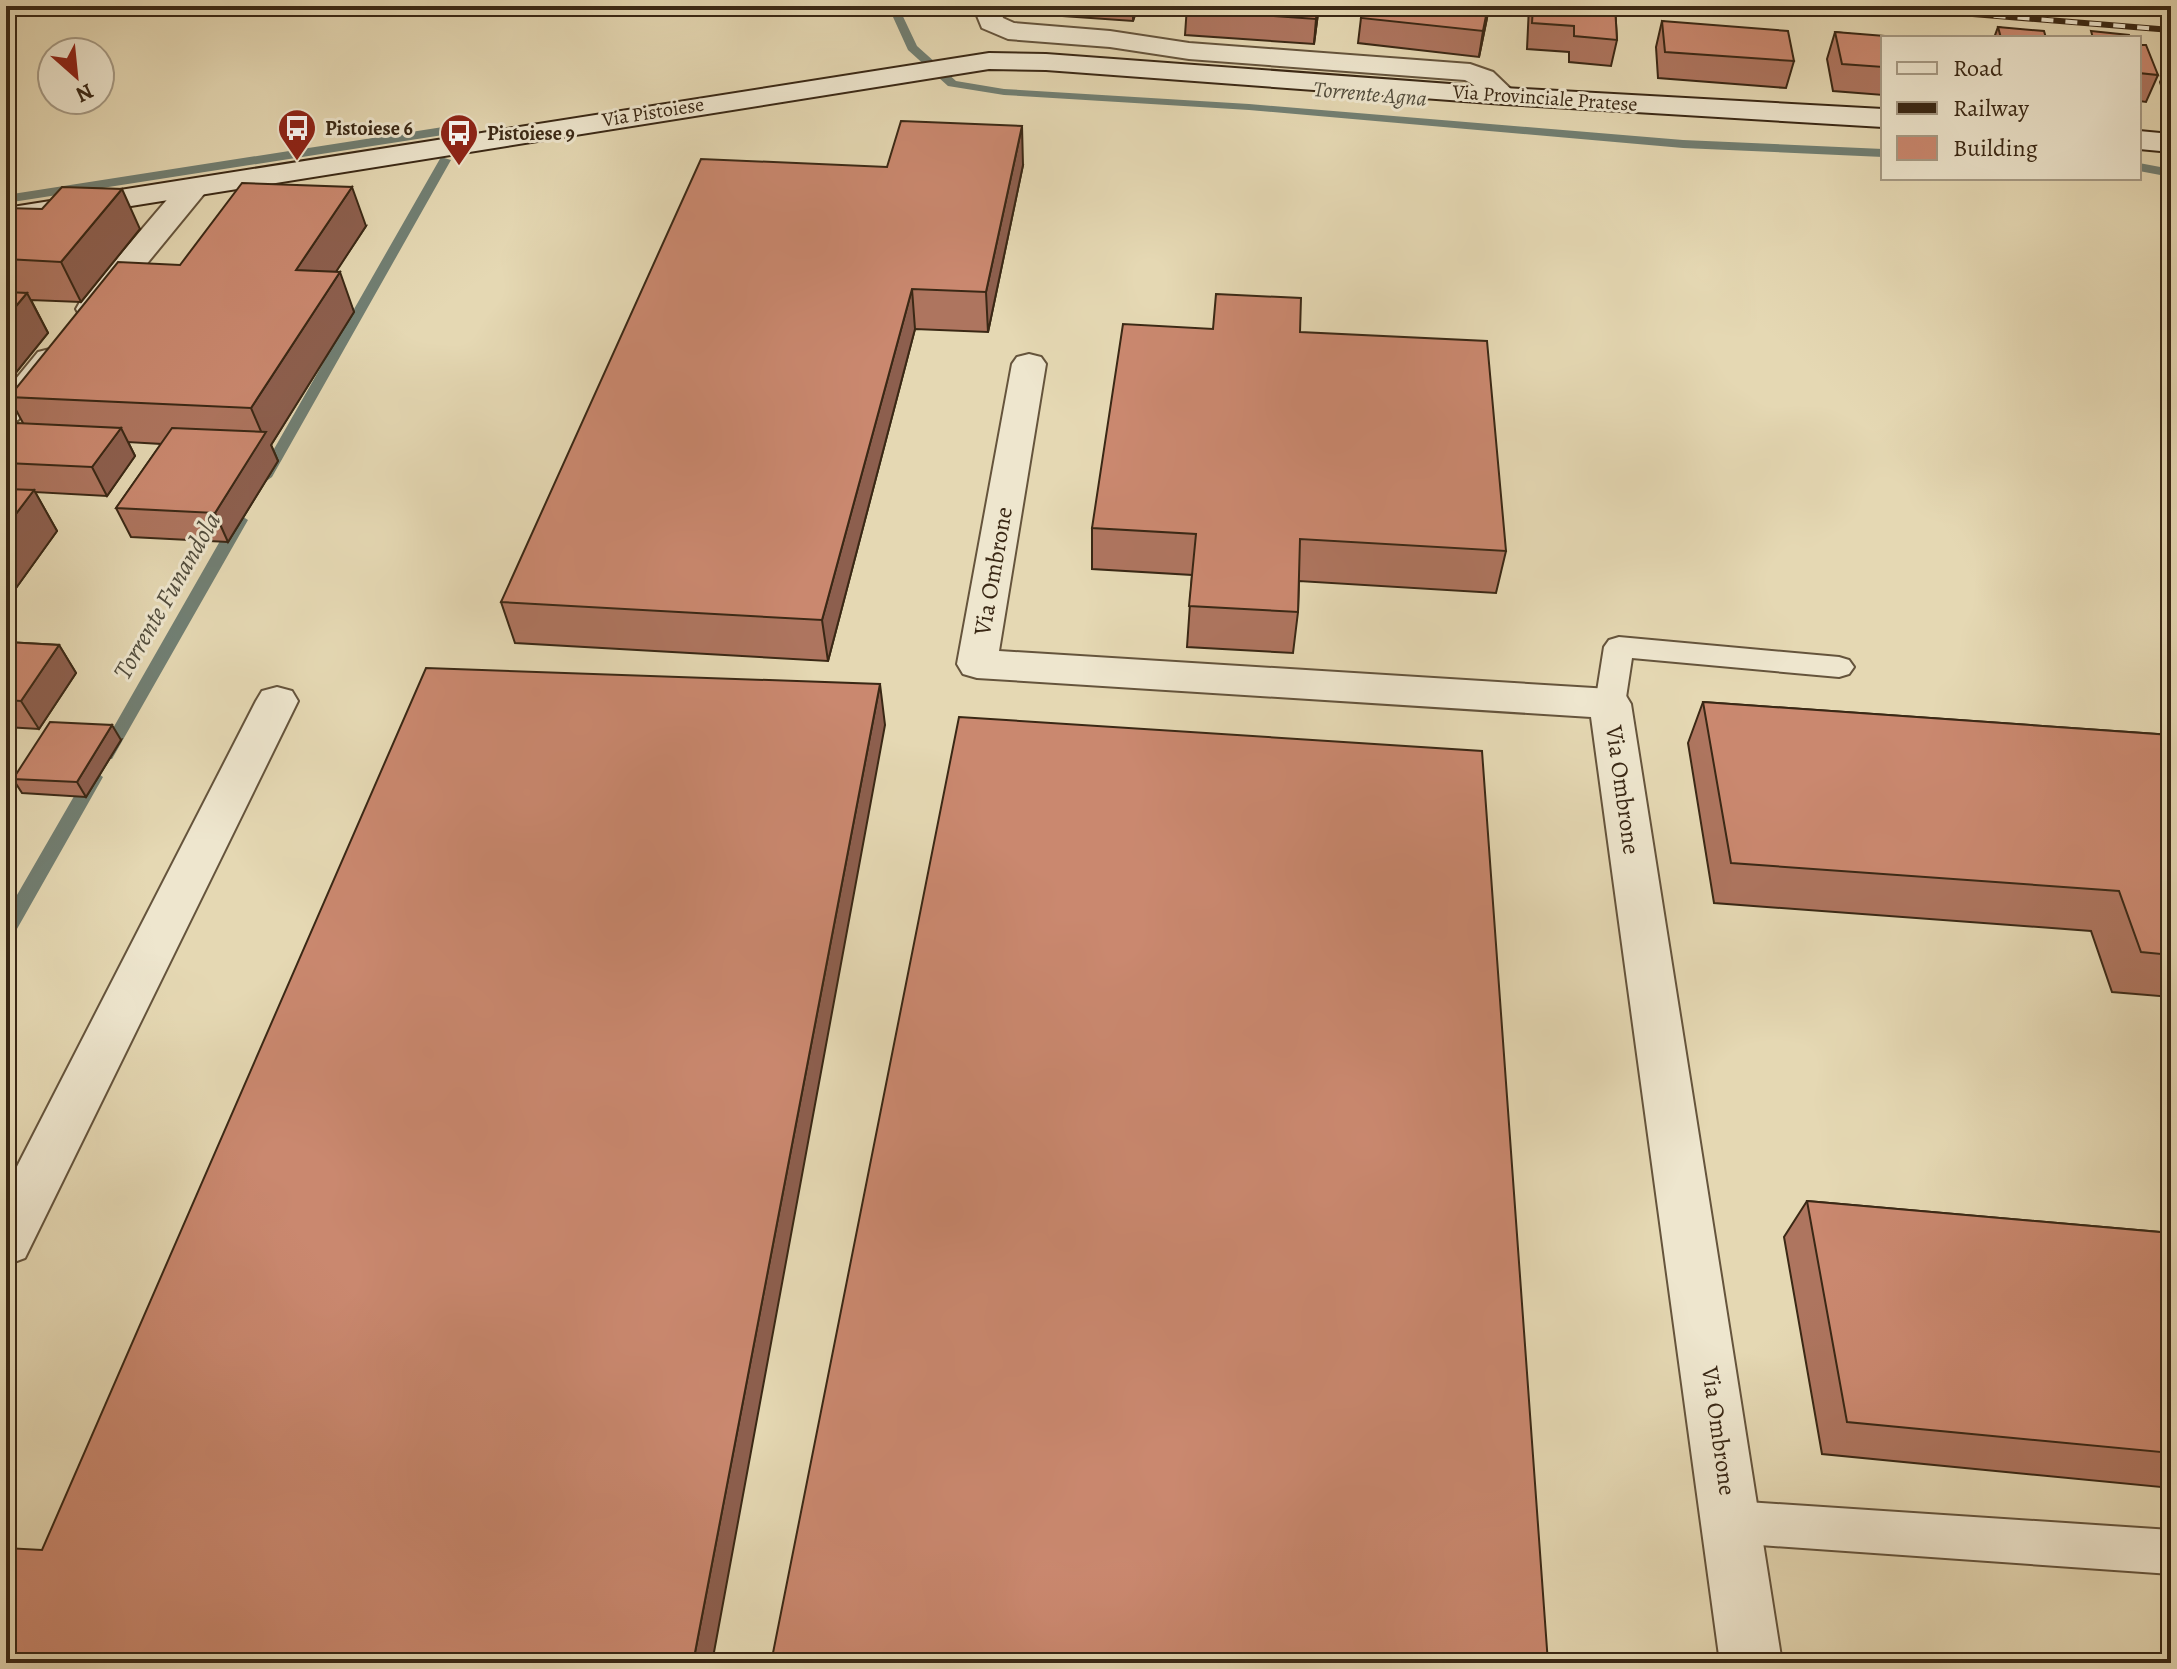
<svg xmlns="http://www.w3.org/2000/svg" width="2177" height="1669" font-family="Alegreya,serif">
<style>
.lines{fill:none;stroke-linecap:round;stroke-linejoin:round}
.stream{fill:#717f73;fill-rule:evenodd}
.lane-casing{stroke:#65543c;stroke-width:4}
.street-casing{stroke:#65543c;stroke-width:4}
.secondary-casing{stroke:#3a2815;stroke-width:4}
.lane{fill:#eee6ce;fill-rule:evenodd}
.street{fill:#eee6ce;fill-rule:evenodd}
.secondary{fill:#eee6ce;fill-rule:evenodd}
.rail-casing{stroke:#3a2815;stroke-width:6}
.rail{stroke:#eee6ce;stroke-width:4;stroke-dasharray:12;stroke-linecap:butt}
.wall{fill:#ae755f;stroke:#3a2815;stroke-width:2}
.shaded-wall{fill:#8d5f4e;stroke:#3a2815;stroke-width:2}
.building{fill:#ca886f;stroke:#3a2815;stroke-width:2}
.labels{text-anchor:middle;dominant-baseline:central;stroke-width:6;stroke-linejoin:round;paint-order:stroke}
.far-street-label{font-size:20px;fill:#3a2815;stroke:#eee6ce}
.far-poi-label{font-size:20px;font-weight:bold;fill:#3a2815;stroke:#eee6ce;text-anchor:start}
.far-water-label{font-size:22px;font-style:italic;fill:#514c3c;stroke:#eee6ce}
.street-label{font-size:24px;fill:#3a2815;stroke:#eee6ce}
.water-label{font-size:26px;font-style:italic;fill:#514c3c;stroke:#eee6ce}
</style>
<rect width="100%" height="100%" fill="#e5d8b3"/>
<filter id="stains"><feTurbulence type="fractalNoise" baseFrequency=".0025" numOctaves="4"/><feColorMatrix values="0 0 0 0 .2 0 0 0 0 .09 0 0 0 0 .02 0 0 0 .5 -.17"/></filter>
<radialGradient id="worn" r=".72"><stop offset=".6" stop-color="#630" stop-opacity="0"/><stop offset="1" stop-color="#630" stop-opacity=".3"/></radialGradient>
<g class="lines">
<path class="stream" d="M888,6H898L917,46L956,81L1004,89L1249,104L1683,140L1883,149V157L1683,148L1249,110L1004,95L948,86L908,50Z
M443,127L464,134L458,138L443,135L6,203V195Z
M441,157L451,160L272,477L265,482L260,480L258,477Z
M2139,163L2171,169V177L2139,171Z
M240,515L248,520L112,759H100L97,755L100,751L232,520Z
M94,771L103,777L13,936L6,938V914L88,772Z"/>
<defs>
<path id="lane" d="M1619,637L1839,657L1849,660L1854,667L1849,674L1839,677L1632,658L1625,704L1621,711L1610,715L1599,711L1595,704L1604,647L1609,640Z
M1732,1501L2171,1530V1574L1732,1543L1717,1537L1711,1522L1717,1507Z"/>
<path id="street" d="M973,6H999L1003,18L1014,23L1110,31L1189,43L1470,64L1493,72L1518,96L1514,102C1492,108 1483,89 1465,80L1189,59L1110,47L1008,39L982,28Z
M193,179L204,182L208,188L204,194L104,316L92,319L80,316L76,309L80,302L182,182Z
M50,349L62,352L67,359L18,420L6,423V391L38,352Z
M1029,354L1041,357L1046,364L999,651L1610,689L1625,694L1631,704L1782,1663H1720L1591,717L977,678L963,674L957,664L1012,364L1017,357Z
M277,687L292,691L298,701L25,1258L6,1265V1188L256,701L262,691Z"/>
<path id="secondary" d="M989,53L1046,54L1504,88L1883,109V127L1504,104L1046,70L989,69L6,226V208Z
M2139,131L2171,134V152L2139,149Z"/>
</defs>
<use href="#lane" class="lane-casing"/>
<use href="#street" class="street-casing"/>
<use href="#secondary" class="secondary-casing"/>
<use href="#lane" class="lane"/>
<use href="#street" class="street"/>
<use href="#secondary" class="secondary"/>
<defs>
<path id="rail" d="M1874,6L2171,30"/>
</defs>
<use href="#rail" class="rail-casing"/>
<use href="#rail" class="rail"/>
</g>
<path class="wall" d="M1020,6H1138L1133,21L1020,13Z
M1187,6H1319L1314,44L1185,35Z
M1529,6H1615L1617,40L1611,66L1569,62V52L1527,49Z
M1361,18H1487L1479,57L1358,43Z
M1662,21L1794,61L1786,88L1658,78L1656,47Z
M1998,27L2046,38H2047H1994Z
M1835,32L1883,38V95L1833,91L1827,59Z
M2139,45L2158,75L2146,102L2139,101Z
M2171,59V117L2160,82Z
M1023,165L988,332L915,329L828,661L515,643L501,602L887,167Z
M6,208L140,229L81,302L31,300L48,333L6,385Z
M366,226L336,271L354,312L271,445L278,461L228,542L131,537L116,508L161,444L128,442L135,456L107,496L35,492L57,531L6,602V435L23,423L9,397L180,265Z
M1213,329L1300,332L1506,551L1496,593L1299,581L1298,612L1293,653L1187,647L1192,575L1092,569V528Z
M6,642L59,645L76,673L39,729L6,727Z
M1703,702L2171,735V997L2112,992L2091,931L1714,903L1688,743Z
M121,740L86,797L22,793L13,779Z
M1807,1201L2171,1233V1488L1822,1454L1784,1237Z"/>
<path class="shaded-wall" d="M1133,6H1138L1133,21Z
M1318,6H1319L1314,44L1316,19Z
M1488,6L1487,18L1479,57L1483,31Z
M1022,126L1023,165L988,332L986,292Z
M352,187L366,226L311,310L296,270Z
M122,189L140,229L81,302L61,262Z
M340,272L354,312L271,445L278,461L228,542L215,513L263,436L251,408Z
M912,289L915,329L828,661L822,620Z
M27,293L48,333L6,385V318Z
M121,428L135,456L107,496L92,467Z
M34,490L57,531L6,602V527Z
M59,645L76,673L39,729L21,701Z
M880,684L885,725L712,1663H693Z
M112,725L121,740L86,797L77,782Z"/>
<path class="building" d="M1187,6H1318L1316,19L1186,10Z
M1364,6H1488L1483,31L1361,18Z
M1533,6H1615L1617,40L1574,36V26L1532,23Z
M1662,21L1788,31L1794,61L1665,52Z
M1998,27L2044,31L2046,38H2047H2001Z
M2091,31L2129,35L2130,38H2093Z
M1835,32L1910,38H1883V67L1842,64Z
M2139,45H2146L2158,75L2139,73Z
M901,121L1022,126L986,292L912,289L822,620L501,602L701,159L887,167Z
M242,183L352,187L296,270L340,272L251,408L9,397L118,262L180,265Z
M62,187L122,189L61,262L6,259V208L42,209Z
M6,292L27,293L6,318Z
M1216,294L1301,298L1300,332L1487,341L1506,551L1300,539L1298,612L1189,606L1196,534L1092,528L1123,324L1213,329Z
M16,423L121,428L92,467L6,463V435Z
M172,428L266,432L215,513L116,508Z
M6,489L34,490L6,527Z
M6,642L59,645L21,701L6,700Z
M426,668L880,684L693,1663H6V1548L42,1550Z
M1703,702L2171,735V955L2141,952L2119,891L1731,863Z
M959,717L1482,751L1548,1663H771Z
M50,722L112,725L77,782L13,779Z
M1807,1201L2171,1233V1453L1847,1422Z"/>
<defs>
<symbol id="bus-pin" viewBox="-11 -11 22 30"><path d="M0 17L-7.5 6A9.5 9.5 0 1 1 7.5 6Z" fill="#8f2418" stroke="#eee6ce"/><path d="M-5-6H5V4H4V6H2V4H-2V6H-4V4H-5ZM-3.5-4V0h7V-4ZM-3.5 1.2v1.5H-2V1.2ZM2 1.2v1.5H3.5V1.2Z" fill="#fff"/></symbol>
</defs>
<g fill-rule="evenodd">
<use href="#bus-pin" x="275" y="106" width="44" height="60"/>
<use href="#bus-pin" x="437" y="111" width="44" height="60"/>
</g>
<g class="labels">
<g class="far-street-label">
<text transform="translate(1545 98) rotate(4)">Via Provinciale Pratese</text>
<text transform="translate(653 112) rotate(-9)">Via Pistoiese</text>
</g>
<g class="far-poi-label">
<text x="325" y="128">Pistoiese 6</text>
<text x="487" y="133">Pistoiese 9</text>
</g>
<g class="far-water-label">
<text transform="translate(1370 94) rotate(5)">Torrente Agna</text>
</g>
<g class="street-label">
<text transform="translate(993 571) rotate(-80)">Via Ombrone</text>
<text transform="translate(1623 790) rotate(82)">Via Ombrone</text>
<text transform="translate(1719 1431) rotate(82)">Via Ombrone</text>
</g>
<g class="water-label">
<text transform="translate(167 596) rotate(-60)">Torrente Funandola</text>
</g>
</g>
<rect width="2177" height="1669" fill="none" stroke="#e5d8b3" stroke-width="32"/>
<rect x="8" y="8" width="2161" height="1653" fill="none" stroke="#3a2815" stroke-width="4"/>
<rect x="16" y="16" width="2145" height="1637" fill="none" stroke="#3a2815" stroke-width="2"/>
<rect x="1881" y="36" width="260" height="144" fill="#eee6ce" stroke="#a69a84" stroke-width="2"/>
<rect x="1897" y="62" width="40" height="12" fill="#eee6ce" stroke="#a69a84" stroke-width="2"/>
<text x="1953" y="76" font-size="24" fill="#3a2815">Road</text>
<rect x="1897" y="102" width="40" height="12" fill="#3a2815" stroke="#a69a84" stroke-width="2"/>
<text x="1953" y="116" font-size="24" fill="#3a2815">Railway</text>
<rect x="1897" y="136" width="40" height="24" fill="#ca886f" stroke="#a69a84" stroke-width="2"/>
<text x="1953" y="156" font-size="24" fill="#3a2815">Building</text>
<g transform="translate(76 76) rotate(153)"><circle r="38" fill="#eee6ce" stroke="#a69a84" stroke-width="2"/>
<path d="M0-6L14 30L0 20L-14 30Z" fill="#8f2418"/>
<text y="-12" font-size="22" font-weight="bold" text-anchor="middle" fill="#3a2815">N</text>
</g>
<rect width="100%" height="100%" filter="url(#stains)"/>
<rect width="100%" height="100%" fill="url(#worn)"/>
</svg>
